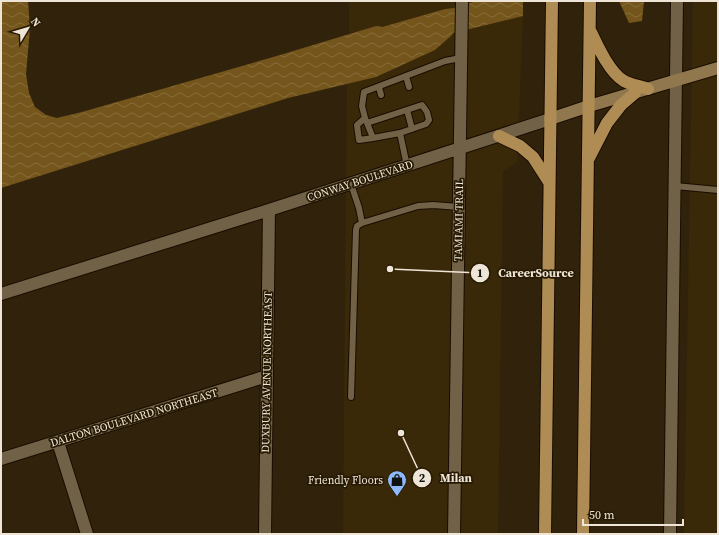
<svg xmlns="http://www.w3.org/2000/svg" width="719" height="535" font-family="'Source Serif 4',serif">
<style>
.built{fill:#3a2908}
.water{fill:url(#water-waves)}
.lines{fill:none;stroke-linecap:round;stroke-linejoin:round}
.lane-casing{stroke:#190c00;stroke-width:8}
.street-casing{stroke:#190c00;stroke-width:14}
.secondary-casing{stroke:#190c00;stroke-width:14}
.primary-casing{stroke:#190c00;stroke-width:14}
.lane{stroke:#716147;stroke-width:6}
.street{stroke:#716147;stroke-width:12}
.secondary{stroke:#90774d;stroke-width:12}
.primary{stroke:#ae8c53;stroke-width:12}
.labels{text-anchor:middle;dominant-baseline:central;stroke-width:3.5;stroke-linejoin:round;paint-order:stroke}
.street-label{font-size:11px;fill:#efe5d7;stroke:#271a03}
.poi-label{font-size:11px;fill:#efe5d7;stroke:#271a03;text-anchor:end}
.leader{fill:none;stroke:#efe5d7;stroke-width:1.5}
.callout-dot{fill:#efe5d7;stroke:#271a03;stroke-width:1.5}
.mark-label{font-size:12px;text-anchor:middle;font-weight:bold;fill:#111}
.callout-label{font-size:12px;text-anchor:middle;font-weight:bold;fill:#efe5d7;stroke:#271a03;stroke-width:3.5;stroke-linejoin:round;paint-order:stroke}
</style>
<defs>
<pattern id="water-waves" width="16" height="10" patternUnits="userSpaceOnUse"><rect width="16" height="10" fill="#74551b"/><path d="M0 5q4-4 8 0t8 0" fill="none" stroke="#886d3b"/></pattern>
</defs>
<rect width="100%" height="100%" fill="#31230b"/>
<path class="built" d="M349,1H476L454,8L444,9L382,27L376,26L349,34Z
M693,1H718V534H684Z
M523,16L517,162L503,171L498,534H343L347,84L376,77L435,50L451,36L453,33Z"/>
<path class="water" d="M1,1H28L30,28L26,74L29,93L35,107L46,115L57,118L82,112L280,55L376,26L382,27L445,9L454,8L476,1H523V16L453,33L451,36L435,50L376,77L288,98L1,188Z
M619,1H644L642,21L629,23Z"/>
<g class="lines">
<defs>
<path id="lane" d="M406,76L409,87
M379,87L381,95
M407,110L412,129
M365,118L357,125L359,140L373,138
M367,123L422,105L427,112L429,120L426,124L400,133
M407,166L400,133L373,138L365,118L362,106L364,92L445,61L461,58
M351,184L359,208L362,223L418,206L433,205L459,207
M675,186L718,190
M351,397L356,230L357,226L362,223"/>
<path id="street" d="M1,294L269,210L550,119
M58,442L87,534
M1,459L267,376
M265,534L269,210
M454,534L462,1
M670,534L677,1"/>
<path id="secondary" d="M550,119L589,106L718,68"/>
<path id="primary" d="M591,32C598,47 610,73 624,81C631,85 641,86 648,89
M499,136L520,146L533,157L549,182
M589,158L607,123L621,105L635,93
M545,534L552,1
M583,534L590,1"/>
</defs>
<use href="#lane" class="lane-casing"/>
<use href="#street" class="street-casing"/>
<use href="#secondary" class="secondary-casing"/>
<use href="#primary" class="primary-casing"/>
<use href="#lane" class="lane"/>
<use href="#street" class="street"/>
<use href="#secondary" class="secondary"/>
<use href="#primary" class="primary"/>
</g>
<defs>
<symbol id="shop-pin" viewBox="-11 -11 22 30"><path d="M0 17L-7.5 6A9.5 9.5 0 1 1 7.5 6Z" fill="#8db9fc" stroke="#271a03"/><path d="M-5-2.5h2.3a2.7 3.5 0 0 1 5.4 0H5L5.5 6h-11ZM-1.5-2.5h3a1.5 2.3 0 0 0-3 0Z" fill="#111"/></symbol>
</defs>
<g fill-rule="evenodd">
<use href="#shop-pin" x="386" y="469" width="22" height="30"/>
</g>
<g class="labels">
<g class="street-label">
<text transform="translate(360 181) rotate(-18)">CONWAY BOULEVARD</text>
<text transform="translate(459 220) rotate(-89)">TAMIAMI TRAIL</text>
<text transform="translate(267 372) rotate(-89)">DUXBURY AVENUE NORTHEAST</text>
<text transform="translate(134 418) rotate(-17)">DALTON BOULEVARD NORTHEAST</text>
</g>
<g class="poi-label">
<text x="383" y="480">Friendly Floors</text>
</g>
</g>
<path class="leader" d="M390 269L480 273M401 433L422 478"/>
<g class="callout-dot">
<circle cx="390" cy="269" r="4"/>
<circle cx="401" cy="433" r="4"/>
<circle cx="480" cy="273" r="10"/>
<circle cx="422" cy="478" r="10"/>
</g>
<g class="mark-label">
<text x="480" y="277">1</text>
<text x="422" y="482">2</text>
</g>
<g class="callout-label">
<text x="536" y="277">CareerSource</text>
<text x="456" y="482">Milan</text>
</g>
<rect width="719" height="535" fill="none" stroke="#efe5d7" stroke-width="4"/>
<g transform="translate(28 28) rotate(52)" stroke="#271a03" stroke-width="3" paint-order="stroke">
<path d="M0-3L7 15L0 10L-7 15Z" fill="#efe5d7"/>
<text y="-6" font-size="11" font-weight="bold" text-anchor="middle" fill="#efe5d7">N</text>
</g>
<path d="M583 519v6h100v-6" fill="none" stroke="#efe5d7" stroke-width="2"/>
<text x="589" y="519" font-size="12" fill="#efe5d7" stroke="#271a03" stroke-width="3" paint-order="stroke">50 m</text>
</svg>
